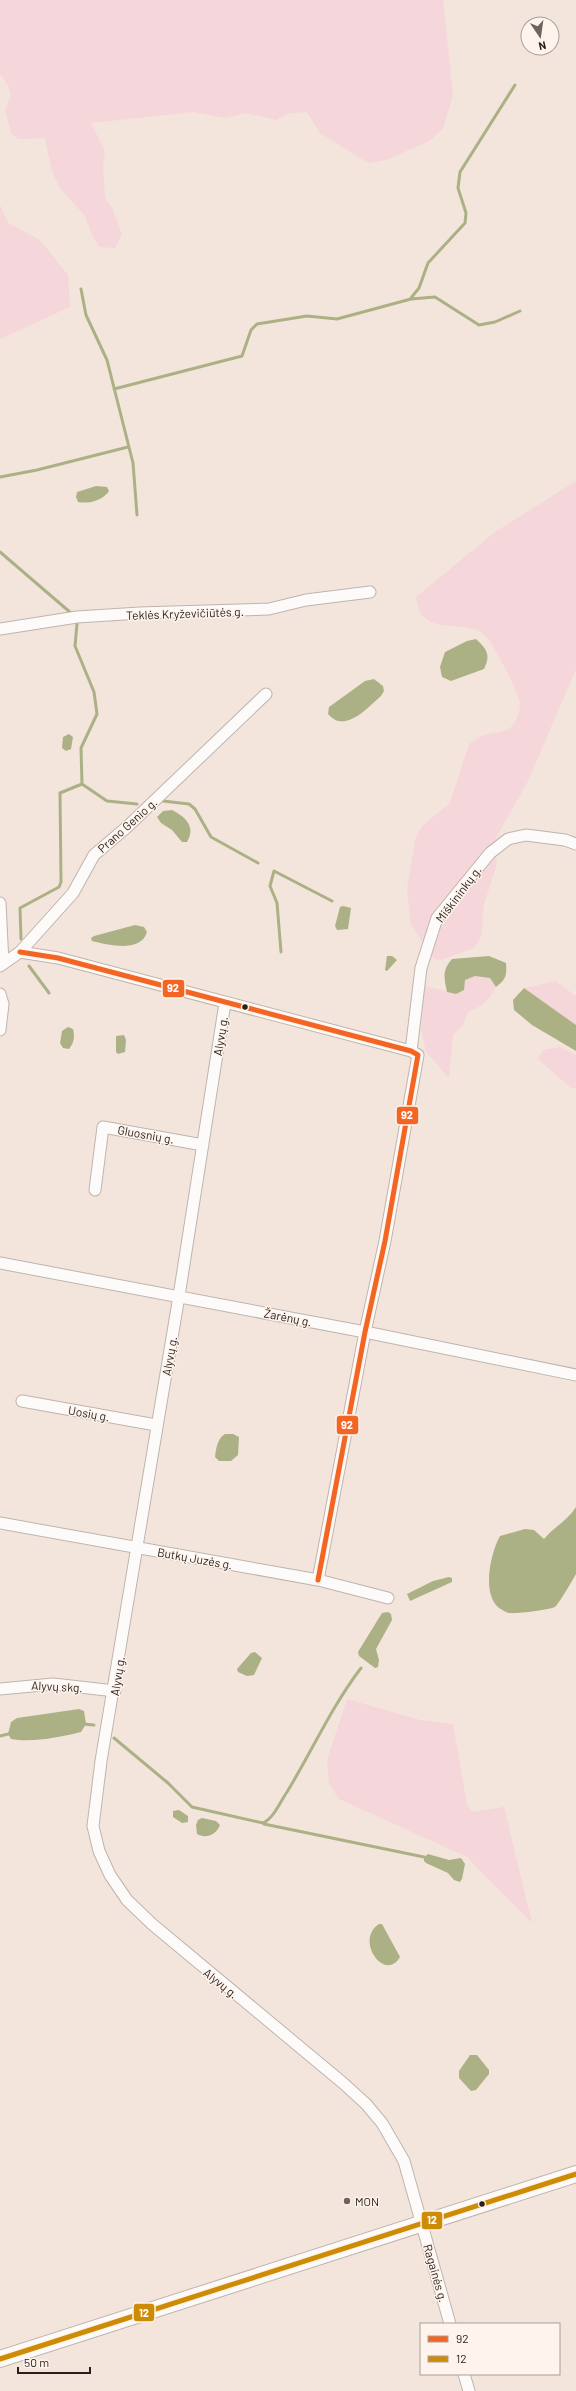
<svg xmlns="http://www.w3.org/2000/svg" width="576" height="2391" font-family="Barlow,sans-serif">
<style>
.green{fill:#f5d6da}
.water{fill:#acb185}
.lines{fill:none;stroke-linecap:round;stroke-linejoin:round}
.stream{stroke:#acb185;stroke-width:3}
.street-casing{stroke:#bfb4ad;stroke-width:13}
.secondary-casing{stroke:#bfb4ad;stroke-width:18}
.street{stroke:#fdfbfa;stroke-width:11}
.secondary{stroke:#fdfbfa;stroke-width:16}
.bus-1-casing{stroke:#fef4ed;stroke-width:8}
.bus-2-casing{stroke:#fef4ed;stroke-width:8}
.bus-1{stroke:#f26522;stroke-width:5}
.bus-2{stroke:#ce8b05;stroke-width:5}
.bus-dot{fill:#281f19;stroke:#fef4ed;stroke-width:1.5}
.poi-dot{fill:#6f645d;stroke:#fef4ed;stroke-width:1.5}
.labels{text-anchor:middle;dominant-baseline:central;stroke-width:3;stroke-linejoin:round;paint-order:stroke}
.street-label{font-size:12px;fill:#281f19;stroke:#fef4ed}
.poi-label{font-size:12px;fill:#281f19;stroke:#fef4ed;text-anchor:start}
.line-badge{stroke:#fef4ed;stroke-width:1.5}
.badge-label{font-size:11px;text-anchor:middle;font-weight:bold;fill:#fff}
</style>
<rect width="100%" height="100%" fill="#f3e5dc"/>
<path class="green" d="M0,0H443L453,94L443,129L429,141L386,160L368,163L320,133L307,112L290,113L276,120L245,113L226,118L193,112L91,123L105,151L103,167L105,198L112,208L122,234L115,248L99,247L92,235L85,216L59,187L51,168L45,138L19,139L11,134L5,109L11,96L9,87L0,74Z
M0,205L8,223L40,240L68,275L70,307L0,339Z
M576,481V669L527,783L493,843L497,863L483,908L482,935L474,948L441,960L433,958L411,925L407,889L415,840L422,826L450,803L469,744C474,741 479,737 485,735C492,732 505,733 511,727C517,720 522,708 519,699C517,690 492,642 486,636C466,616 421,641 416,597L495,532Z
M475,976L490,978L496,987C489,1000 482,1007 468,1012L463,1025L453,1035L449,1078L426,1052L421,1029L425,986L456,994L464,980Z
M555,981L576,996V1025L524,988Z
M560,1047L576,1055V1088H571L538,1059L543,1050Z
M347,1699L420,1720L453,1724L467,1805L473,1812L504,1807L532,1923L467,1857L339,1799L329,1784L327,1760Z"/>
<path class="water" d="M96,486L107,487L109,491C102,501 89,504 78,502L76,497L77,492Z
M476,639C487,649 491,655 484,669L451,681L442,677L440,667L445,652L467,641Z
M374,679L383,686L384,691L381,696C367,708 345,734 328,714L329,707L365,681Z
M69,734L73,737L71,749L66,751L62,748L63,737Z
M172,810C186,817 196,827 187,842H182L172,830L161,823L157,817L163,811Z
M343,906L351,908L348,929L337,930L335,926L340,907Z
M135,925L144,927L147,932C141,953 108,945 92,941L91,938L94,936Z
M387,956H392L397,960L387,971L385,970Z
M489,956L506,963C507,975 506,980 496,987L490,978L475,976L465,980L464,990L456,994L447,992C444,978 442,970 452,959Z
M524,988L576,1025V1051L532,1025L514,1010L513,1000Z
M68,1027L73,1029C75,1037 74,1043 69,1049L63,1048L60,1043L62,1031Z
M124,1035L126,1040L125,1052L118,1054L116,1052V1036Z
M225,1434H233L239,1437L238,1455L231,1461H219L215,1457C216,1449 217,1439 225,1434Z
M576,1507C576,1520 576,1565 576,1574C574,1578 558,1605 555,1607C549,1610 516,1614 509,1613C507,1613 501,1609 499,1608C481,1593 491,1552 500,1536L525,1529L534,1530L544,1539C554,1527 568,1520 576,1507Z
M449,1577L452,1578V1582L410,1601L407,1594L433,1581Z
M388,1612L391,1614L392,1620L376,1649L379,1660L378,1667L375,1668L359,1656L358,1652L382,1613Z
M255,1652L262,1658L254,1675L247,1676L238,1672L237,1669L251,1653Z
M79,1709L84,1711L86,1724L81,1732C61,1737 32,1743 11,1739L8,1734L11,1722L17,1718Z
M179,1810L188,1816V1822L182,1823L173,1817V1811Z
M202,1818L216,1821L220,1825C216,1835 206,1839 197,1834L196,1825L198,1820Z
M428,1854L449,1860L461,1858L465,1864L462,1879L460,1882L454,1880L448,1873L426,1863L424,1861V1857Z
M379,1924H382L400,1957C385,1983 354,1940 379,1924Z
M470,2055H477L489,2070V2074L476,2090L471,2091L459,2078V2071Z"/>
<g class="lines">
<path class="stream" d="M81,289L86,315L107,360L133,463L137,515
M411,298L419,288L428,263L465,223L466,213L458,188L460,172L515,85
M114,389L242,356L251,330L257,324L307,316L337,319L411,299L435,297L479,325L495,322L520,311
M0,477L37,470L128,447
M0,552L71,613
M77,624L75,646L94,692L97,714L81,748L82,784L107,801L137,804
M163,801L189,804L195,809L211,837L258,863
M21,939L20,908L59,887L61,882L60,793L82,784
M281,952L277,903L270,886L274,871L332,901
M29,966L49,993
M83,1724L94,1725
M0,1736L12,1733
M114,1738L168,1783L192,1807L263,1823C274,1818 280,1802 287,1792C312,1751 332,1706 361,1668
M264,1824L424,1857"/>
<defs>
<path id="street" d="M0,629L77,617L140,613L269,609L306,600L370,592
M0,903L3,963
M20,952L58,958L411,1051L418,1055L385,1241L365,1332L318,1580
M0,966L20,952L73,893L94,855L127,827L266,694
M0,994L3,1004L0,1030
M225,1003L179,1296L101,1761L93,1826L99,1851L110,1875L127,1900L152,1924L343,2083L366,2104L382,2123L404,2161L450,2324
M411,1051L421,968L437,918L490,853L508,839L526,835L565,840L576,844
M95,1190L103,1127L203,1145
M0,1263L365,1332L576,1375
M22,1401L156,1425
M0,1523L318,1580L388,1598
M0,1689L53,1684L115,1691
M464,2374L469,2391"/>
<path id="secondary" d="M0,2359L576,2174"/>
</defs>
<use href="#street" class="street-casing"/>
<use href="#secondary" class="secondary-casing"/>
<use href="#street" class="street"/>
<use href="#secondary" class="secondary"/>
<defs>
<path id="bus-1" d="M20,952L58,958L411,1051L418,1055L385,1241L365,1332L318,1580"/>
<path id="bus-2" d="M0,2359L576,2174"/>
</defs>
<use href="#bus-1" class="bus-1-casing"/>
<use href="#bus-2" class="bus-2-casing"/>
<use href="#bus-1" class="bus-1"/>
<use href="#bus-2" class="bus-2"/>
</g>
<g class="bus-dot">
<circle cx="245" cy="1007" r="3.5"/>
<circle cx="482" cy="2204" r="3.5"/>
</g>
<circle class="poi-dot" cx="347" cy="2201" r="4"/>
<g class="labels">
<g class="street-label">
<text transform="translate(185 613) rotate(-2)">Teklės Kryževičiūtės g.</text>
<text transform="translate(127 825) rotate(-42)">Prano Genio g.</text>
<text transform="translate(458 894) rotate(-53)">Miškininkų g.</text>
<text transform="translate(220 1036) rotate(-81)">Alyvų g.</text>
<text transform="translate(146 1134) rotate(10)">Gluosnių g.</text>
<text transform="translate(288 1317) rotate(11)">Žarėnų g.</text>
<text transform="translate(169 1356) rotate(-80)">Alyvų g.</text>
<text transform="translate(89 1413) rotate(10)">Uosių g.</text>
<text transform="translate(195 1558) rotate(10)">Butkų Juzės g.</text>
<text transform="translate(117 1676) rotate(-81)">Alyvų g.</text>
<text transform="translate(57 1686) rotate(3)">Alyvų skg.</text>
<text transform="translate(221 1983) rotate(39)">Alyvų g.</text>
<text transform="translate(436 2273) rotate(74)">Ragainės g.</text>
</g>
<g class="poi-label">
<text x="355" y="2201">MON</text>
</g>
</g>
<g class="line-badge">
<rect x="162" y="979" width="23" height="19" rx="4" fill="#f26522"/>
<rect x="396" y="1106" width="23" height="19" rx="4" fill="#f26522"/>
<rect x="336" y="1415" width="23" height="20" rx="4" fill="#f26522"/>
<rect x="421" y="2211" width="22" height="19" rx="4" fill="#ce8b05"/>
<rect x="133" y="2303" width="22" height="19" rx="4" fill="#ce8b05"/>
</g>
<g class="badge-label">
<text x="173" y="992">92</text>
<text x="407" y="1119">92</text>
<text x="347" y="1429">92</text>
<text x="432" y="2224">12</text>
<text x="144" y="2317">12</text>
</g>
<rect x="420" y="2323" width="140" height="52" fill="#fef4ed" stroke="#a89f98"/>
<rect x="428" y="2336" width="20" height="6" fill="#f26522" stroke="#a89f98"/>
<text x="456" y="2343" font-size="12" fill="#281f19">92</text>
<rect x="428" y="2356" width="20" height="6" fill="#ce8b05" stroke="#a89f98"/>
<text x="456" y="2363" font-size="12" fill="#281f19">12</text>
<g transform="translate(540 36) rotate(167)"><circle r="19" fill="#fef4ed" stroke="#a89f98"/>
<path d="M0-3L7 15L0 10L-7 15Z" fill="#6f645d"/>
<text y="-6" font-size="11" font-weight="bold" text-anchor="middle" fill="#281f19">N</text>
</g>
<path d="M18 2367v6h72v-6" fill="none" stroke="#281f19" stroke-width="2"/>
<text x="24" y="2367" font-size="12" fill="#281f19" stroke="#fef4ed" stroke-width="3" paint-order="stroke">50 m</text>
</svg>
